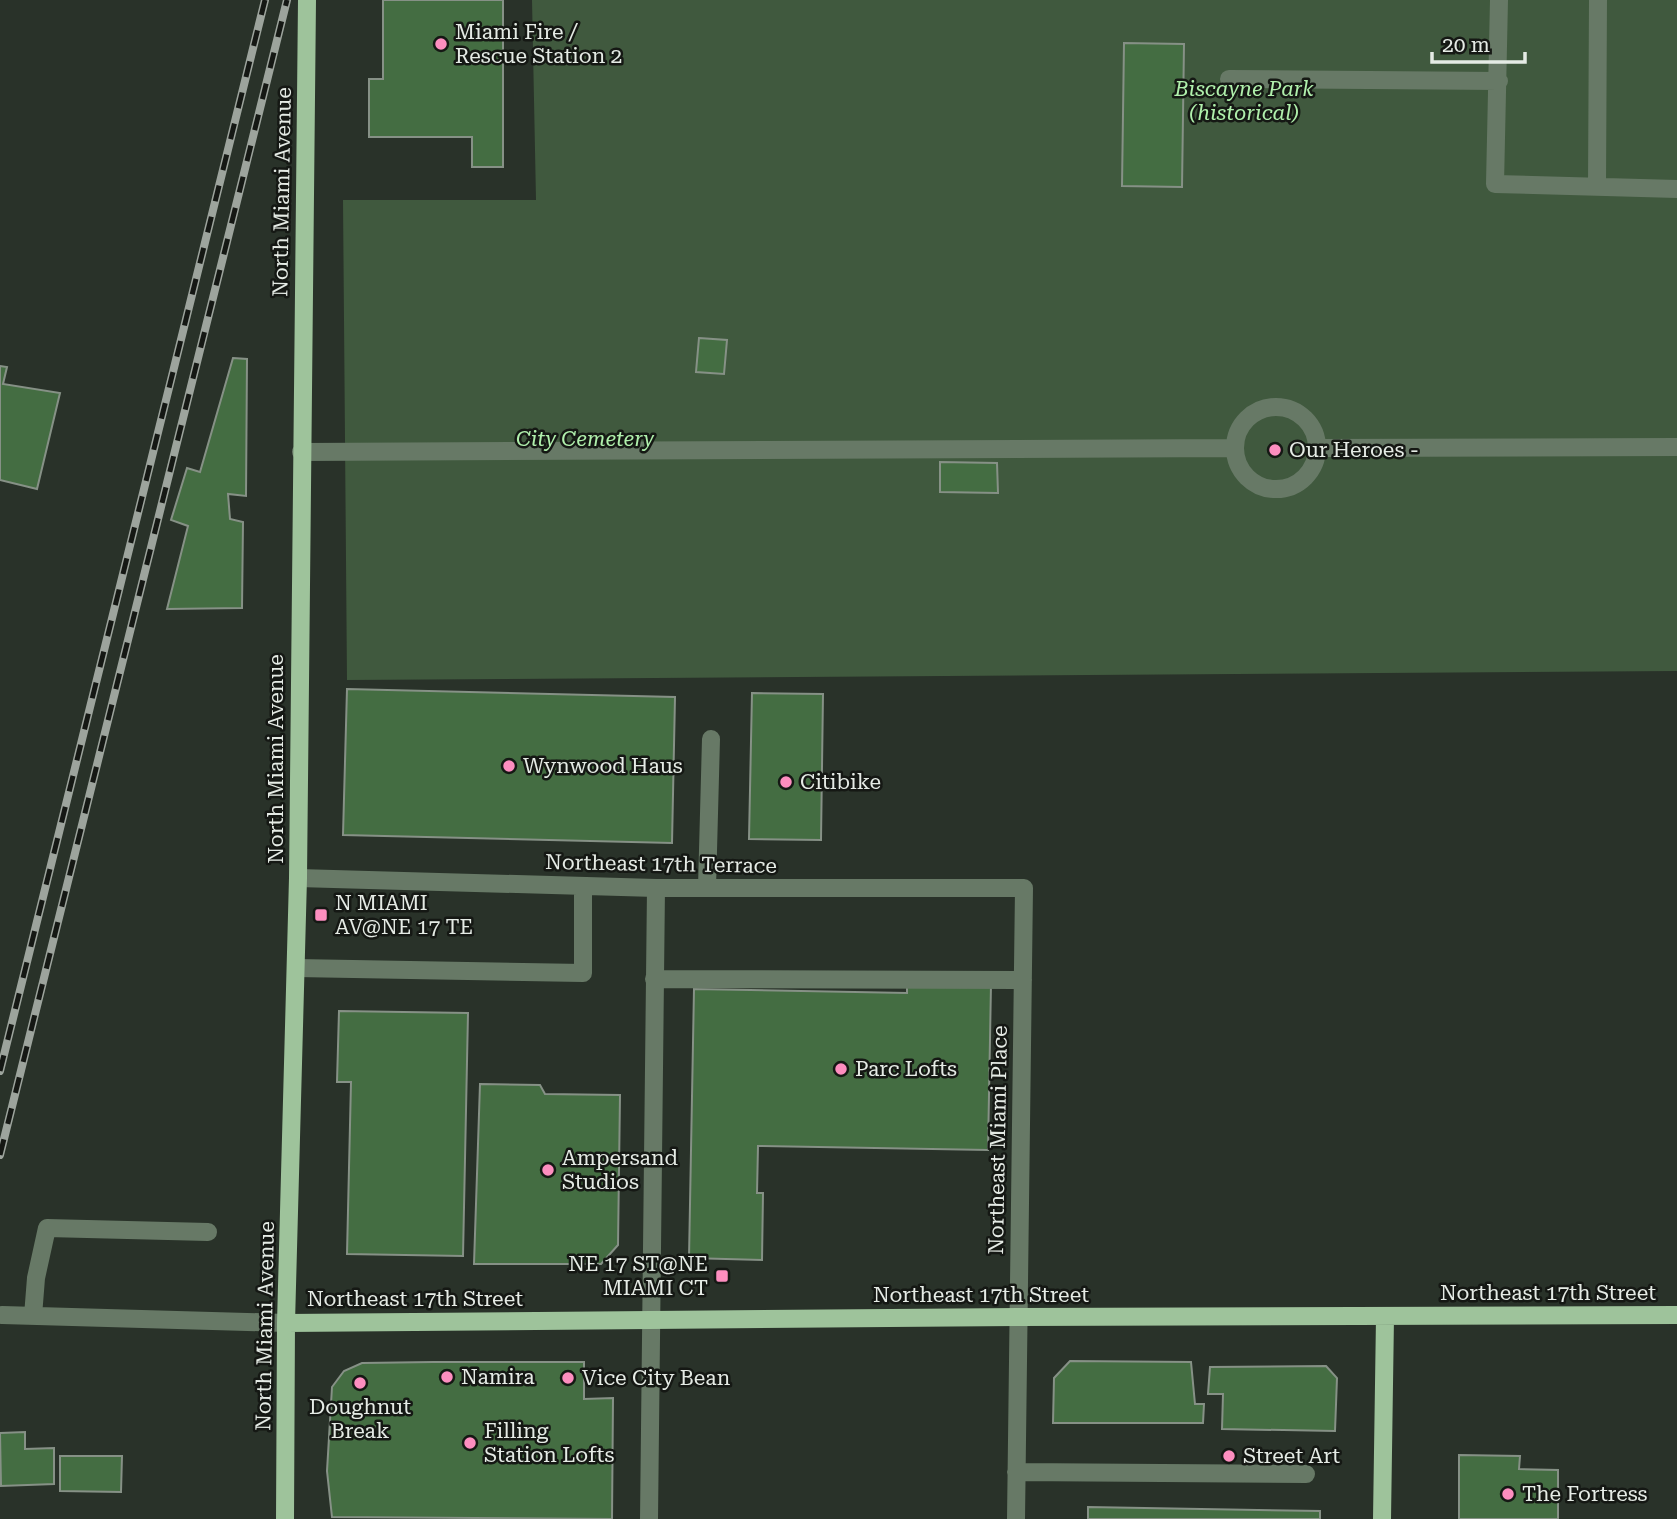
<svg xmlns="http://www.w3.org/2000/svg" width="1677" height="1519" font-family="'Roboto Serif',serif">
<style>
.green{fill:#40593e}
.building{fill:#446d42;stroke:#869186;stroke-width:2}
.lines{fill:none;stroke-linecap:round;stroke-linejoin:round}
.minor{stroke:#677966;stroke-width:18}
.major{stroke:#9ec39b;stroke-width:18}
.rail-casing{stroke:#9da49d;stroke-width:8}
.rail{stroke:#151814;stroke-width:5;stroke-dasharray:16;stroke-linecap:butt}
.poi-dot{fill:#fd8ebf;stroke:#151814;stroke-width:2.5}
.labels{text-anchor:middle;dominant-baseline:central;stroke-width:5;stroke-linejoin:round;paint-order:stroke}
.poi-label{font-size:21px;fill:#e5ebe5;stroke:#151814;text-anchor:start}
.park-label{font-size:21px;font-style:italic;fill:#b0f0ac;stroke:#151814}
.street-label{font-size:21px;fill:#e5ebe5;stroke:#151814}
</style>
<rect width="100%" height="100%" fill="#293229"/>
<path class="green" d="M532,0H1677V671L347,680L343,200H536Z"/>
<path class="building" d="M383,0H503V167H472V137H369V79H383Z
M1124,43L1184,44L1182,187L1122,186Z
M699,338L727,340L724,374L696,372Z
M233,358L247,359L246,496L228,494L230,519L243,522L242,608L167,609L188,526L171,520L187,468L200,472Z
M0,366L7,367L3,384L60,393L37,489L0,480Z
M940,462L997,463L998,493L940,492Z
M347,689L675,697L672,843L343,835Z
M752,693L823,694L821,840L749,839Z
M907,982L991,984L988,1150L758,1146L757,1193H763L762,1260L689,1258L694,989L907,993Z
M339,1011L468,1013L463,1256L347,1254L351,1082H337Z
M480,1084L540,1085L545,1094L620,1095L618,1245L601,1264H474Z
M1070,1361L1191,1362L1195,1404H1204L1203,1423H1053L1054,1378Z
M433,1362H584V1399L613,1398L612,1519L332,1517L327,1471L332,1387L344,1371L362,1363Z
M1326,1366L1337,1378L1335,1431L1222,1429L1223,1394H1208L1210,1367Z
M25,1432V1449L54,1448V1484L1,1486L0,1433Z
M1459,1455L1520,1456L1519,1469L1558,1470V1519H1459Z
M60,1456H122L121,1492L60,1491Z
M1088,1507L1320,1511V1519H1088Z"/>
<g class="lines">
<path class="minor" d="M1499,0L1495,184L1677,189
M1229,79L1499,81
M1597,185L1598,0
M1235 448a41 41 0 1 1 82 0a41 41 0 1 1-82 0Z
M1317,448L1677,447
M301,452L1234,448
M298,878L656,888H1024L1016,1519
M707,888L711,739
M296,968L583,973V886
M654,979L1023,980
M2,1315L286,1323
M33,1316L36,1278L47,1228L208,1232
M1016,1472L1306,1474
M649,1519L656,888"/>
<path class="major" d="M286,1323L1018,1317L1677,1315
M285,1519L286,1323L298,878L307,0
M1382,1519L1385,1317"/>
<defs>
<path id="rail" d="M0,1071L265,0
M0,1155L287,0"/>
</defs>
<use href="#rail" class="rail-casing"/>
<use href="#rail" class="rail"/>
</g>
<g class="poi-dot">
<circle cx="441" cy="44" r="7"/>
<circle cx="1275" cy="450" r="7"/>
<circle cx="509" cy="766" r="7"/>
<circle cx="786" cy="782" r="7"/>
<rect x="314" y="908" width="14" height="14" rx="3.5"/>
<circle cx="841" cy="1069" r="7"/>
<circle cx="548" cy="1170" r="7"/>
<rect x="715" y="1269" width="14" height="14" rx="3.5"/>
<circle cx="447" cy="1377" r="7"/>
<circle cx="568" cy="1378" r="7"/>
<circle cx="360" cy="1383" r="7"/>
<circle cx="470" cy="1443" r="7"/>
<circle cx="1229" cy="1456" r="7"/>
<circle cx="1508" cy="1494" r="7"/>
</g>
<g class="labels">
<g class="poi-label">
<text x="455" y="32">Miami Fire /<tspan x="455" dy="24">Rescue Station 2</tspan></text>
<text x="1289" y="450">Our Heroes -</text>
<text x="523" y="766">Wynwood Haus</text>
<text x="800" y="782">Citibike</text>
<text x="335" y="903">N MIAMI<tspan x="335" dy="24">AV@NE 17 TE</tspan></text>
<text x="855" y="1069">Parc Lofts</text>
<text x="562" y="1158">Ampersand<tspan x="562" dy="24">Studios</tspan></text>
<text x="708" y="1264" text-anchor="end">NE 17 ST@NE<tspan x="708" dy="24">MIAMI CT</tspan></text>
<text x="461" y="1377">Namira</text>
<text x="582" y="1378">Vice City Bean</text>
<text x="360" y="1407" text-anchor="middle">Doughnut<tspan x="360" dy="24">Break</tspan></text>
<text x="484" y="1431">Filling<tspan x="484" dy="24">Station Lofts</tspan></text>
<text x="1243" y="1456">Street Art</text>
<text x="1522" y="1494">The Fortress</text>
</g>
<g class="park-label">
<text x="1244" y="89">Biscayne Park<tspan x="1244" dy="24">(historical)</tspan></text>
<text x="585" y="439">City Cemetery</text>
</g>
<g class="street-label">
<text transform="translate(282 192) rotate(-89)">North Miami Avenue</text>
<text transform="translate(276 759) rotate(-90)">North Miami Avenue</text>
<text transform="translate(661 864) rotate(1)">Northeast 17th Terrace</text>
<text transform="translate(998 1140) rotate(-89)">Northeast Miami Place</text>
<text x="1548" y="1293">Northeast 17th Street</text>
<text x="981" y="1295">Northeast 17th Street</text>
<text x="415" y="1299">Northeast 17th Street</text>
<text transform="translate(265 1326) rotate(-89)">North Miami Avenue</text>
</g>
</g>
<path d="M1432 52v10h93v-10" fill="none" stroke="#e5ebe5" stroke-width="3.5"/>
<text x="1442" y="52" font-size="21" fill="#e5ebe5" stroke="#151814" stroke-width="5" paint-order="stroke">20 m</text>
</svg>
